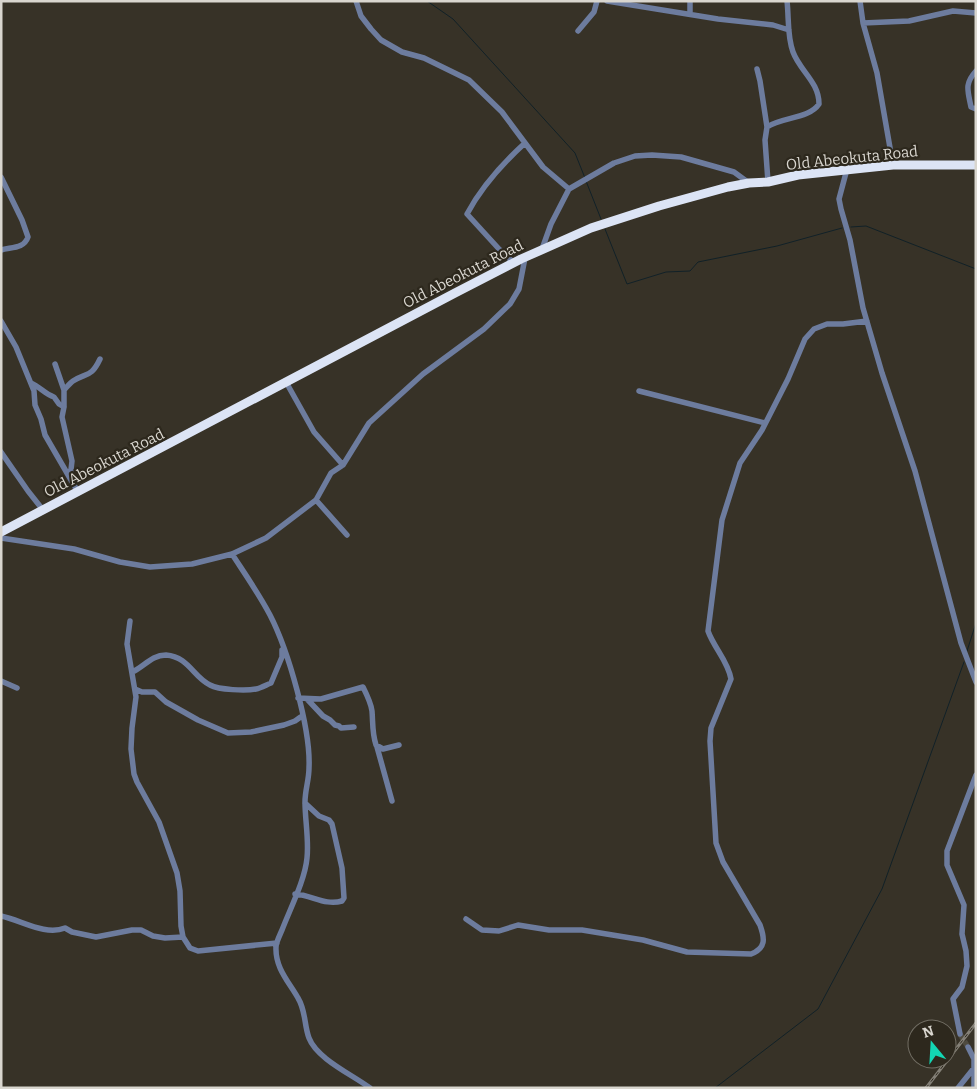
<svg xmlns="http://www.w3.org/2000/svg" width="977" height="1089" font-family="Bitter,serif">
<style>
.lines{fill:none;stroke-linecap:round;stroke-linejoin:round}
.stream{stroke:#112127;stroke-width:1}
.minor-tunnel{stroke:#4f4b40;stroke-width:5.5;stroke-dasharray:5.5 3;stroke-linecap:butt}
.minor{stroke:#6d7c9e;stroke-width:5.5}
.highway{stroke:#dce4f5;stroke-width:9}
.rail-casing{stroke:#848077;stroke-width:3}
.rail{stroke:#2d281d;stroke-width:1;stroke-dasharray:4;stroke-linecap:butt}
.labels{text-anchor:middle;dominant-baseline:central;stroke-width:4.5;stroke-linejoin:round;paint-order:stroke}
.street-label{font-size:15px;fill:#d9d6cf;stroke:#2d281d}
</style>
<rect width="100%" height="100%" fill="#373227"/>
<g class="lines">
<path class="stream" d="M427,1L453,19L575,153L585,178
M586,181L601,219
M851,227L866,226L976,269
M605,229L627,284L666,272L690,271L698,262L777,246L842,228
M967,651L976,623
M715,1088L818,1009L882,889L964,662"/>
<path class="minor-tunnel" d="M960,1034L968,1047"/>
<path class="minor" d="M356,1L361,16L371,29L381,40L402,52L424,58L469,80L502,112L543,167L569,189
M607,1L718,19L773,25L789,30
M690,1V14
M860,1L863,23L877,73L893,165
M863,23L909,21L953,11L976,13
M578,31L594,12L597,1
M757,69L760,81L767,127
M976,71C964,84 968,91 971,107L976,109
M847,169L839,199L841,209L850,240L863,308L882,373L915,471L961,643L976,682
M1,177L22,220L28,237C24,249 11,247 1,250
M768,182L765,140L767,127C782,117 809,119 819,104C819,82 800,71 793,52C787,36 789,18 787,1
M542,249L551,224L569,189L614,163L635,156L652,155L681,157L734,172L749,183
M514,263L499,249L467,214C482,186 502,164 525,143
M1,321L16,347L34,391L35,405L41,419L45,435L78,492
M55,364L64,390V407L62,417L72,461L70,478
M286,382L314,432L343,465
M31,383C40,387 45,394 54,397L59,404L64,407
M64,390C67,387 70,383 73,381C87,372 91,378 100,359
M639,391L765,423
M1,452L28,491L43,510
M316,500L347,535
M1,538L74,549L120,562L150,567L192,564L232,554L266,538L316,500L331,473L343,465L369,423L423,374L484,329L510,304L519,289L525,258
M232,554C245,574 259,594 270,615C288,650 311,729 309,768C309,780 305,790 305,802C305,820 309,840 307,858C305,880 290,909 282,930C280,935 276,942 276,947C275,968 289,982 298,998C306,1011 304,1025 309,1038C317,1059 353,1075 370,1088
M130,621L127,644L136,697L132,728L131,749L134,774L137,782L159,822L177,873L180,891L181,926L183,937
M132,672C144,667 151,655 166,655C189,657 193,677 210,685C219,690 246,691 256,689C261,688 266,685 271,683L282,657V650
M1,681L17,688
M135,689L142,692H155L166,702L198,720L228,733L251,732L284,725L295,721L302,716
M298,698L321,699L363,687C367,695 371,703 372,711C373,723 372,733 376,745L383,749L399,745
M307,699L323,716L330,720L335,725L339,726L341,728L354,727
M377,747L392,801
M295,894C312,895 325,906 342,901L344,898L342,868L332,824L329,820L319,816L305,803
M1,916C21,920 45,936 65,928L72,932L96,937L132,930H141L153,936L165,938L183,937L190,948L198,951L277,943
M466,919L482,930L499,931L518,925L549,930H582L643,940L687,952L751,954C766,948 765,939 760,925L723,862L716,843L710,741L711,728L731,679C728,661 714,648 708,631L722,520L740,463L762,430L788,379L805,339L814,329L827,324H843L867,321
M960,1034L953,999L962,987L967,966L966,951L962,934L964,905L947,865V851L976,775
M968,1047L974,1059V1088
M958,1088L974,1068"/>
<path class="highway" d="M1,532L455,293L521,259L591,228L659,206L728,187L749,183L768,182L798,175L893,165H976"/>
<defs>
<path id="rail" d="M926,1088L976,1023"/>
</defs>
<use href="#rail" class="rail-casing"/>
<use href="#rail" class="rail"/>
</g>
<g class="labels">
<g class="street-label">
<text transform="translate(852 158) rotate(-6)">Old Abeokuta Road</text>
<text transform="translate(463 274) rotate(-27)">Old Abeokuta Road</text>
<text transform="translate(104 463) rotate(-27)">Old Abeokuta Road</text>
</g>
</g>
<rect width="977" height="1089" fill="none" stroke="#d9d6cf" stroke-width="5"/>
<g transform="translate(932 1044) rotate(342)"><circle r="24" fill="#2d281d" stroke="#726e64"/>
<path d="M0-4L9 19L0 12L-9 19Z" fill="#13d5b3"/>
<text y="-8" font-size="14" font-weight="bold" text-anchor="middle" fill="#d9d6cf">N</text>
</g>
</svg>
